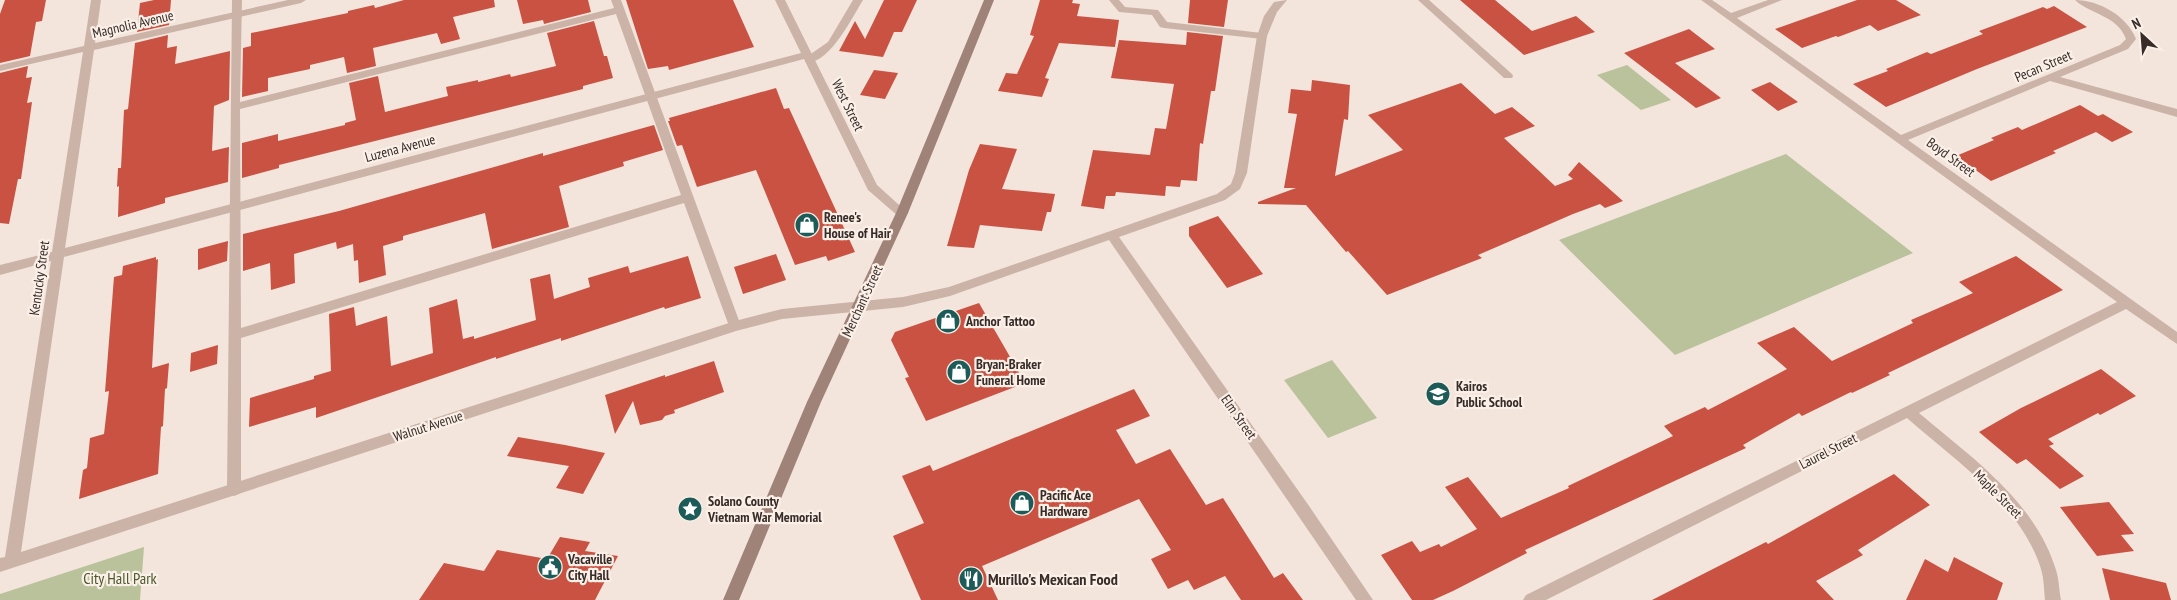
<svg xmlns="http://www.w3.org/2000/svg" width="2177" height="600" font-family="'PT Sans Narrow',sans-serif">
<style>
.green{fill:#bac29b}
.building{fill:#c95243}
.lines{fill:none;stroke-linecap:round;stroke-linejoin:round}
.lane{fill:#cbb3a7;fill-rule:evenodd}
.street{fill:#cbb3a7;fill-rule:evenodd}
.secondary{fill:#9f8278;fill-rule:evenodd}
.labels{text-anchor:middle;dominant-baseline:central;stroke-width:4.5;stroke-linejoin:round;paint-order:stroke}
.street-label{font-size:14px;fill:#382b28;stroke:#faf0e8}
.poi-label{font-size:14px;font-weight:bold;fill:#382b28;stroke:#faf0e8;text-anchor:start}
.near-park-label{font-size:16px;fill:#4c572b;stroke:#faf0e8}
.near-poi-label{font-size:16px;font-weight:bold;fill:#382b28;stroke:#faf0e8;text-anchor:start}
</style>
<rect width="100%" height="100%" fill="#f3e5dc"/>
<path class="green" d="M1627,65L1671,100L1641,110L1597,75Z
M1786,154L1913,253L1675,355L1559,240Z
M1332,360L1377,418L1328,438L1284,380Z
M144,547L140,600H0V594Z"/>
<path class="building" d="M5,0H46L42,21L36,22L30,56L0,63V14Z
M154,0H171L169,25L137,32L140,3Z
M404,0H494L495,7L453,17L460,39L441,44L437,33L373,48L376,66L347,73L344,57L310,65V69L268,78V91L242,97L243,48L251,46V33L348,13V11L374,5L375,8Z
M517,0H588L591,12L544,24L543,20L523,24Z
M626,0H733L754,47L669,70L668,66L648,69Z
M884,0H917L902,32H894L883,57L839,51L855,21L865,39Z
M1040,0H1073L1072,3L1080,4L1077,16L1119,20L1115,47L1059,43L1045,78L1049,79L1042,97L998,91L1006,73L1017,74L1034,36L1030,35Z
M1190,0H1228L1224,27L1188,23Z
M1460,0H1495L1532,31L1576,16L1595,32L1524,55Z
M1857,0H1896L1921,15L1878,31L1870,25L1838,37L1836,36L1802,48L1775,29Z
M2054,6L2087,27L1977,69L1886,107L1853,84L1888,71L1886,69L1927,52L1931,54L1983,34L1979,31L2043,7L2047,9Z
M594,21L604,56H607L613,78L583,86V89L279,165V168L242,178V143L278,134V141L345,125V123L356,120L349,83L378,76L385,112L448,96L446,87L478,80V82L510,74L511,77L556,66L547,33Z
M1689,29L1715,49L1675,63L1721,98L1696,108L1624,53Z
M1187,32L1223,36L1215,91H1211L1203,144L1200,143L1197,181L1181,180L1180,187L1166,186L1165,196L1116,192L1115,196H1106L1104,209L1081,206L1093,150L1150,155L1155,128L1166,129L1174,84L1111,78L1119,40L1186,45Z
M168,35L167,48L177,46L175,64L230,51L229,100L214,106L212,151L229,147L228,182L165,198V203L118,217L119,186L117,187L118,168H121L124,110L128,109L135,43Z
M28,66L26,78L32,77L27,103L32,102L21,179H18L9,224L0,223V73Z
M874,70L898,73L885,99L860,95Z
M1312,80L1350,85L1348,120L1344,119L1335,176L1403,150L1368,115L1461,83L1495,114L1512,107L1535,126L1504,138L1555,186L1573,179L1568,175L1579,162L1623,201L1605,208L1600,204L1573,214L1478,255L1482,258L1387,295L1348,251L1346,252L1306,205L1258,204V202L1296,188H1284L1297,114L1288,113L1291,89L1311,91Z
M1770,82L1798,102L1778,111L1751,90Z
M776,88L784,109L789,108L855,252L828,261L826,256L795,265L756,170L697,187L682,145L677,146L668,121H670L669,118Z
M2080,105L2098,116L2103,114L2133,132L2112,142L2096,132L2053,151L2056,153L1991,181L1956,156L1994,140L1991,138L2018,127L2022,130Z
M654,125L663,150L623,162L624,166L559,186L569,227L492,249L485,213L403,236V240L383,246L386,275L359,283L358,260L354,261L353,244L337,249L336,242L294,254L295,283L271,290L270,263L243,271V234L339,211L543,153V156Z
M980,144L1017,149L1002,189L1055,194L1051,212H1047L1042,231L980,225L974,248L947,246L969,170Z
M1218,216L1263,274L1227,288L1189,236V227Z
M228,241L227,261L198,270V249Z
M776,254L786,280L743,294L734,267Z
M688,256L701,298L665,309L664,307L561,341V338L496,359V357L316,418V407L249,427L250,398L314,379V376L331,371L329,314L354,307L356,326L387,316L391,366L433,353L429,308L457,299L463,339L474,336V339L536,320L530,279L550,274L554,299L590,287L588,278L628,266L630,273Z
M2016,256L2063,290L1888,373L1890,375L1852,393L1851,392L1802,416L1799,413L1743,445L1746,448L1525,550L1527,553L1453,591L1433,600H1412L1381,555L1412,541L1420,552L1439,544L1441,547L1477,529L1445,487L1468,477L1501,518L1569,488L1568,486L1673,436L1664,426L1705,407L1708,410L1787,369L1757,343L1794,327L1832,361L1913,323L1911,320L1973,293L1959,282Z
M156,257V260L158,259L152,368L169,363L167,388L165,389L163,426L161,427L158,474L79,499L83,470L87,468L90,438L104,434L109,391L105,392L114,277L122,275L123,266Z
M979,303L1025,383L926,421L905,378L909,377L891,340L895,332Z
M218,345L217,364L190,372L191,353Z
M714,361L724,392L674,410L675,413L665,416L662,420L640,425L633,401L615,434L605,395L665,375V377Z
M2101,369L2136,396L2100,415L2098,413L2048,439L2054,444L2049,446L2084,476L2060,489L2026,459L2017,464L1979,432L2021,408Z
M1134,389L1150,416L1116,430L1136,464L1170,449L1206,505L1223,498L1274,578L1283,573L1303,600H1241L1225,576L1194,590L1188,580L1168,589L1151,559L1171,550L1139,499L982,566L998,600H921L893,536L924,523L902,476L930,465L933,471Z
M518,437L565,445L605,453L583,494L556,488L569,466L507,456Z
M1894,474L1930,505L1858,550L1863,555L1816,581L1834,600H1652L1766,542L1768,544Z
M2109,502L2134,534L2121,535L2134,551L2097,556L2060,507Z
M560,537L590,542L585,551L618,556L595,600H419L444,563L484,571L497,550L547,559Z
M1954,557L2003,583L1997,600H1906L1925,559L1948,572Z
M2102,568L2166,583L2171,600H2110Z"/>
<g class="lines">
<path class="lane" d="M232,0H242L240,102L614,8L611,0H621L741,326L740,329H730L729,326L684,203L241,338V490L239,494L234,496L229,494L227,490ZM616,14L681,195L241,328L240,109Z
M853,0H863C853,16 828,67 805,62V58L828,42Z
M1109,0H1119L1125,7L1158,10L1167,22L1262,33L1267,36L1262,39L1164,28L1160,27L1152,15L1119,12Z"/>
<path class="street" d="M91,0H101L95,43L288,0H306L301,3L94,50L65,248L801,53L775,0H785L877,185L908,213L906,216H898L868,190L804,59L64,257L21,552L735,321L782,309L903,297L949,287L1217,194L1231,184L1235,173L1257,36L1264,16L1274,2L1287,0L1277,12L1267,36L1247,173L1240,189L1225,200L1119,237L1307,503L1373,600H1356L1109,240L950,296L903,307L782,319L736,331L0,572V558L5,557L51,261L0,275V265L52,252L83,52L0,71V65L84,46Z
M1418,0H1429L1512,74L1513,76L1512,78H1504Z
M1701,0H1712L1731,13L1768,0H1782L1737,18L1901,135L2120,45L2126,39C2117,15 2091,15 2075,0C2099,0 2127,16 2136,39L2128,49L2060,77L2177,109V117L2050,81L1908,140L2177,332V344L2126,309L1919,413C1971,457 2035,501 2056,570C2059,579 2059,590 2061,600H2045C2044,590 2044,579 2041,569C2021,505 1956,461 1907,418L1546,600H1523L1526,595L2117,302Z"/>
<path class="secondary" d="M984,0H994L908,213L821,402L739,600H723L807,402L896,213Z"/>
</g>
<defs>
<symbol id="shop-disc" viewBox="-11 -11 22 22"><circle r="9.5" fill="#1c5b57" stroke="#faf0e8"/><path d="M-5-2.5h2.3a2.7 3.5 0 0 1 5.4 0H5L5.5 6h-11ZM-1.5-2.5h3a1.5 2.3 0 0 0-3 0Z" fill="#fff"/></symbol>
<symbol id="school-disc" viewBox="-11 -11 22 22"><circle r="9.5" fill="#1c5b57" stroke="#faf0e8"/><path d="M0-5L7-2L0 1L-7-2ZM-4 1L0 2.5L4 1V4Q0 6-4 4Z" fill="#fff"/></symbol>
<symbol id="sight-disc" viewBox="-11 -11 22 22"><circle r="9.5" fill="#1c5b57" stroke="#faf0e8"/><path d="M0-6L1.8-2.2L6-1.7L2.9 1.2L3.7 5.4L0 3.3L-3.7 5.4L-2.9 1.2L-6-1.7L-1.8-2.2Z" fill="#fff"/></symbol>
<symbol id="civic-disc" viewBox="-11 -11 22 22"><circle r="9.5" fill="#1c5b57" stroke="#faf0e8"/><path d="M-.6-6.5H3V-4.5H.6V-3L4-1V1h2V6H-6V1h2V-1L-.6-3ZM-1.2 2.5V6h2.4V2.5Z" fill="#fff"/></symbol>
<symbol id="restaurant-disc" viewBox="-11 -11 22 22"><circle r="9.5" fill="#1c5b57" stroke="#faf0e8"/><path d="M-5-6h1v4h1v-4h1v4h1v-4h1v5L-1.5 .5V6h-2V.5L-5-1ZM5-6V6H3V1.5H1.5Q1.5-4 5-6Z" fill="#fff"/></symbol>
</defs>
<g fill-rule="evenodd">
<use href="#shop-disc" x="793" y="211" width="28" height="28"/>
<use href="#shop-disc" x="934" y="307" width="28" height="28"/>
<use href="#shop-disc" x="945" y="358" width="28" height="28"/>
<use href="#school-disc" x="1424" y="380" width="28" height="28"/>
<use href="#shop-disc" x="1008" y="489" width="28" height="28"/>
<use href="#sight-disc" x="676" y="495" width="28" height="28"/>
<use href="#civic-disc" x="536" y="553" width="28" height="28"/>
<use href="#restaurant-disc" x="957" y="565" width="28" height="28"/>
</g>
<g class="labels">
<g class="street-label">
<text transform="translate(133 24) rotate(-13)">Magnolia Avenue</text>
<text transform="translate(2043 66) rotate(-23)">Pecan Street</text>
<text transform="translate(848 105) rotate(64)">West Street</text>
<text transform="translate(400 148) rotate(-15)">Luzena Avenue</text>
<text transform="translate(1951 157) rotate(36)">Boyd Street</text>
<text transform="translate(39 278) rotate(-82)">Kentucky Street</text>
<text transform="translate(862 301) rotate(-65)">Merchant Street</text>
<text transform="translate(1239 417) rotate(55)">Elm Street</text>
<text transform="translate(428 426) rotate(-18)">Walnut Avenue</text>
<text transform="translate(1828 451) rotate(-27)">Laurel Street</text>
<text transform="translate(1998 494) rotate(45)">Maple Street</text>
</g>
<g class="poi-label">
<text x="824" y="217">Renee's<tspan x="824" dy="16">House of Hair</tspan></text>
<text x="966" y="321">Anchor Tattoo</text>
<text x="976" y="364">Bryan-Braker<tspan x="976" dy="16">Funeral Home</tspan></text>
<text x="1456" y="386">Kairos<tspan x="1456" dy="16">Public School</tspan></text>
<text x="1040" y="495">Pacific Ace<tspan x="1040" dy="16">Hardware</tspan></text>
<text x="708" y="501">Solano County<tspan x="708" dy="16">Vietnam War Memorial</tspan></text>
<text x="568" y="559">Vacaville<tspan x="568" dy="16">City Hall</tspan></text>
</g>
<g class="near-park-label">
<text x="120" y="578">City Hall Park</text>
</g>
<g class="near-poi-label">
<text x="988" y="579">Murillo's Mexican Food</text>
</g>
</g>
<g transform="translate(2142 35) rotate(334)" stroke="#faf0e8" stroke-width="4" paint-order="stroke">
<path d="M0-4L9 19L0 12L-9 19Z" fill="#382b28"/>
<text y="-8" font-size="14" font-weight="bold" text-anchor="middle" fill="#382b28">N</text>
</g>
</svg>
